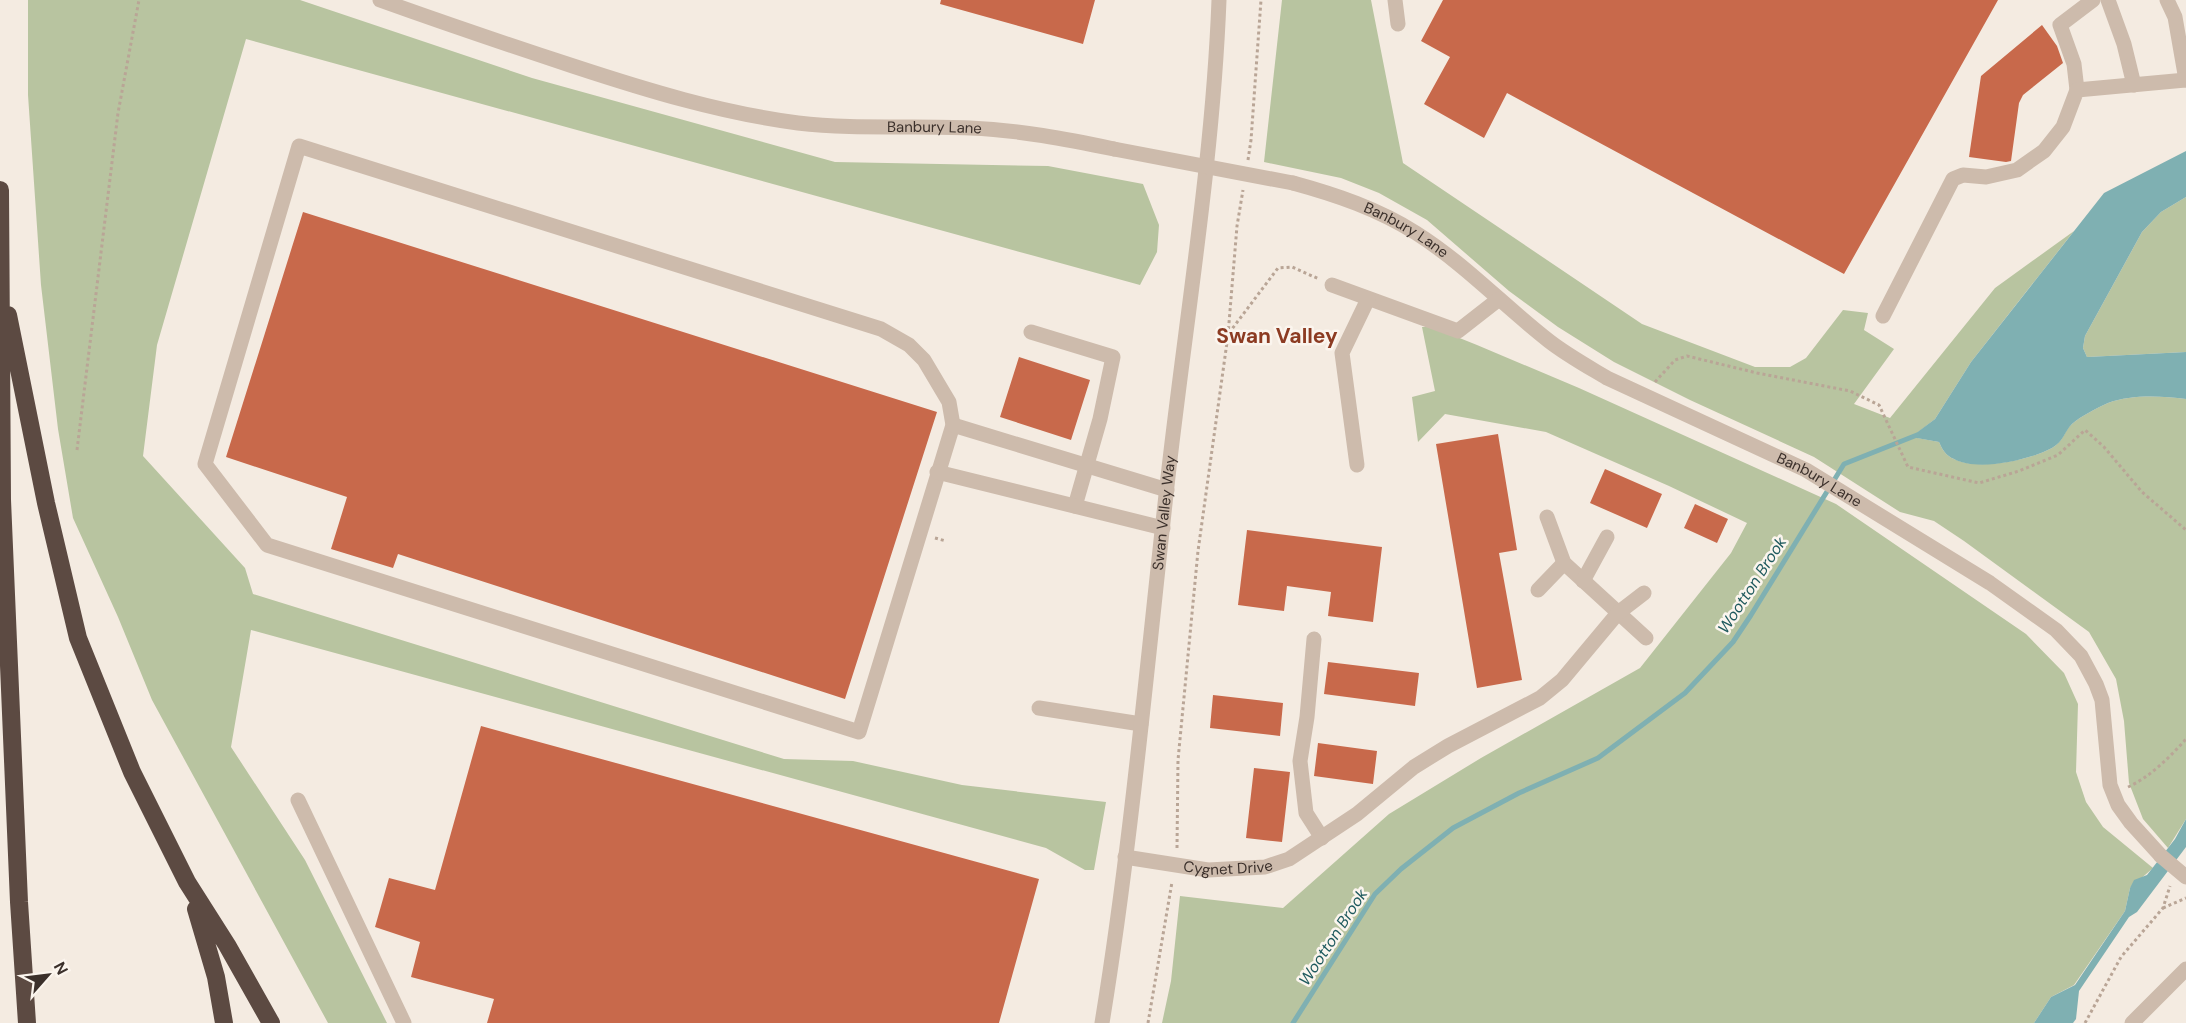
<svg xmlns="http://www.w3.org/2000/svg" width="2186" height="1023" font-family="'DM Sans',sans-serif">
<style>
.green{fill:#b8c4a0}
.water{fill:#7fb0b2}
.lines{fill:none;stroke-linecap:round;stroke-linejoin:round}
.stream{stroke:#7fb0b2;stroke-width:5}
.building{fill:#c8694b}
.path{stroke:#b9a596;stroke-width:3;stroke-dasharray:3 3;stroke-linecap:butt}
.minor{stroke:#cdbbac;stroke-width:15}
.highway{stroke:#5c4a42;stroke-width:18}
.minor-bridge{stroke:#cdbbac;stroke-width:15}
.labels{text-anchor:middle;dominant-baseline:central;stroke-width:5;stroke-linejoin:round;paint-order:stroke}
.street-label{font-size:15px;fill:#3b302b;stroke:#fbf5ee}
.water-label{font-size:16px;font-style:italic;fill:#1f5a5e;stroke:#fbf5ee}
.district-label{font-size:21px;font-weight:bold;fill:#8c3b22;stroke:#fbf5ee}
</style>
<rect width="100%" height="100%" fill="#f4ebe1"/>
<path class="green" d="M28,0H300L532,78L835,162L1048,166L1143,184L1159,225L1157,252L1140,285L246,39L157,345L143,456L245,568L253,594L784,759L853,761L962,785L1106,802L1094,870H1085L1046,848L251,630L231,747L305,860L387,1023H328L152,700L118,617L73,518L58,429L41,285L28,95Z
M1282,0H1371L1403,163L1642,324L1755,367H1790L1806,358L1843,310L1868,313L1864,330L1894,349L1854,404L1890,418L1995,288L2074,231L1971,362L1935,419L1912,437L1939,442C1942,449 1946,456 1954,459C1977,471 2030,460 2052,448C2064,441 2064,431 2072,424C2081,416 2097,408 2108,403C2132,394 2162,396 2186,399V819L2168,848L2143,819L2129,783L2124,721L2116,679L2089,632L1964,541L1934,521L1900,512L1814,457L1690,400L1614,362L1558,327L1509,291L1427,220L1379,193L1341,178L1264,162Z
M2186,197V352L2087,357L2083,348L2085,336L2142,232L2161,212Z
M1422,327H1432L1477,345L1579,388L1836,504L2026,634L2064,673L2078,704L2076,772L2086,802L2103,827L2153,868L2130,888L2125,911L2074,985L2051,997L2034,1023H1162L1171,981L1180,896L1283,908L1389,814L1481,758L1640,668L1731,553L1747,523L1669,486L1546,432L1445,414L1418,442L1412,397L1435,391Z"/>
<path class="water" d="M2186,151V197L2161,212L2142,232L2085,336L2083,348L2087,357L2186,352V399C2162,396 2132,394 2108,403C2097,408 2081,416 2072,424C2064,432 2064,441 2052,448C2030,460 1977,472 1954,459C1946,456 1942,449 1939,442L1911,437L1935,419L1971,362L2104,193Z
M2186,819V847L2137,912L2129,917L2079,991L2076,1019L2073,1023H2034L2051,997L2075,985L2125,911L2130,888L2134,880L2147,875L2175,839Z"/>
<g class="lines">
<path class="stream" d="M1293,1023L1375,894L1401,869L1453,828L1519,793L1598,758L1685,693L1733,642L1751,615L1844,464L1917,435"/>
</g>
<path class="building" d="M941,0H1095L1083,44L940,4Z
M1443,0H1998L1844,274L1507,93L1484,138L1424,104L1450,57L1421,41Z
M2042,25L2057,46L2063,63L2023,95L2019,103L2011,161L2006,162L1969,157L1981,76Z
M303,212L937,412L845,699L398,554L393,568L331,549L347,497L226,457Z
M1019,357L1090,380L1071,440L1000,417Z
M1498,434L1517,550L1499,553L1522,680L1477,688L1436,444Z
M1605,469L1662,494L1647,528L1590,503Z
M1695,504L1728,519L1717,543L1684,528Z
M1247,530L1382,547L1373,622L1328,616L1331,592L1287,586L1284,611L1238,605Z
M1328,662L1419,673L1415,706L1324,694Z
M1213,695L1283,703L1280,736L1210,728Z
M481,726L1039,879L999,1023H487L494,999L411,977L420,942L375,927L389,878L435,890Z
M1318,743L1377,751L1373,784L1314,776Z
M1254,768L1290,772L1282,842L1246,838Z"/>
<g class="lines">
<path class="path" d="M1248,160L1251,140L1261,0
M1229,333L1278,268L1292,267L1319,279
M1655,382L1675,360L1687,356L1757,373L1850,391L1879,405L1908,467L1979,483L2019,471L2058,455L2085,430L2104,447L2142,492L2186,530
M77,450L118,113L139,0
M935,538L946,541
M2128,787C2150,777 2170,757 2186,739
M1177,848L1178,760L1198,551L1228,335L1237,226L1243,190
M2163,908L2186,898
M1148,1023L1172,882
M2085,1023L2121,957L2163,908L2170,886"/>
<g class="minor">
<path id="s1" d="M380,0C444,23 509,45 573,66C646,90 721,113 798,123C855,130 913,125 970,128C1019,130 1066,139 1114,149"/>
<path d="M1395,0L1398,24"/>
<path d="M2108,0L2124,44L2134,85"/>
<path d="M2167,0L2175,17L2186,80"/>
<path d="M2077,90L2074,64L2060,25L2093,0"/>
<path d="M299,146L881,329L909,345L924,360L949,402L953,425L859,732L267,545L205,464Z"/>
<path id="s2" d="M1293,183C1337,195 1378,209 1416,233C1465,264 1504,306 1549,341C1567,355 1587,366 1607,378L1806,470L1990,583L2056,630L2081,656L2096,684L2102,700L2110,785L2118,805L2131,823L2161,856"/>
<path d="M1332,285L1458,331L1499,299"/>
<path d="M1883,316L1953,179L1963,175L1986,177L2017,170L2044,151L2063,127L2077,90L2186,80"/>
<path d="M1031,332L1113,357L1100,419L1075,506"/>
<path d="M953,425L1167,490"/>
<path d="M1357,465L1342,353L1368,299"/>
<path d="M937,472L1163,528"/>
<path d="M1547,517L1564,563L1646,638"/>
<path d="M1583,581L1607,537"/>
<path d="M1538,590L1564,563"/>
<path d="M1314,639L1307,717L1300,761L1306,813L1322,838"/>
<path d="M1039,708L1141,724"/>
<path d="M298,800L404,1023"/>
<path id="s3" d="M1125,857L1208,870L1265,867L1289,859L1357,814L1414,767L1448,746L1540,698L1562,680L1618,613L1644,593"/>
<path id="s4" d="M1102,1023C1132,839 1148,653 1169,468C1187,312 1213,157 1219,0"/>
<path d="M2132,1023L2186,969"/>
</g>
<path class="highway" d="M0,190L2,500L19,902L27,1023
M8,315L46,503L78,638L132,772L187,882L227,945L271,1023
M196,909L216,977L224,1023"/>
<path class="minor-bridge" d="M1114,149L1293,183
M2161,856L2186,877"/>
</g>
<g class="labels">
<g class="street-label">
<text stroke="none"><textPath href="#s1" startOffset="573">Banbury Lane</textPath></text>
<text stroke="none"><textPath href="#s2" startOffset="123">Banbury Lane</textPath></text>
<text stroke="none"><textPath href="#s2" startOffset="609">Banbury Lane</textPath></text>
<text stroke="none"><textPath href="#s4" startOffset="514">Swan Valley Way</textPath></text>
<text stroke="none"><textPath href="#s3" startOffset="104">Cygnet Drive</textPath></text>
</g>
<g class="water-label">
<text transform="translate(1752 585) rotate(-57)">Wootton Brook</text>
<text transform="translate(1333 937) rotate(-57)">Wootton Brook</text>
</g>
<g class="district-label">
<text x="1277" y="336">Swan Valley</text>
</g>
</g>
<g transform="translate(48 975) rotate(62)" stroke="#fbf5ee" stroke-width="4.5" paint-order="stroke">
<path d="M0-4.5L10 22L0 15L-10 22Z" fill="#3b302b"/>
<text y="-9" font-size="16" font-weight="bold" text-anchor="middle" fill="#3b302b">N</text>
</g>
</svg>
